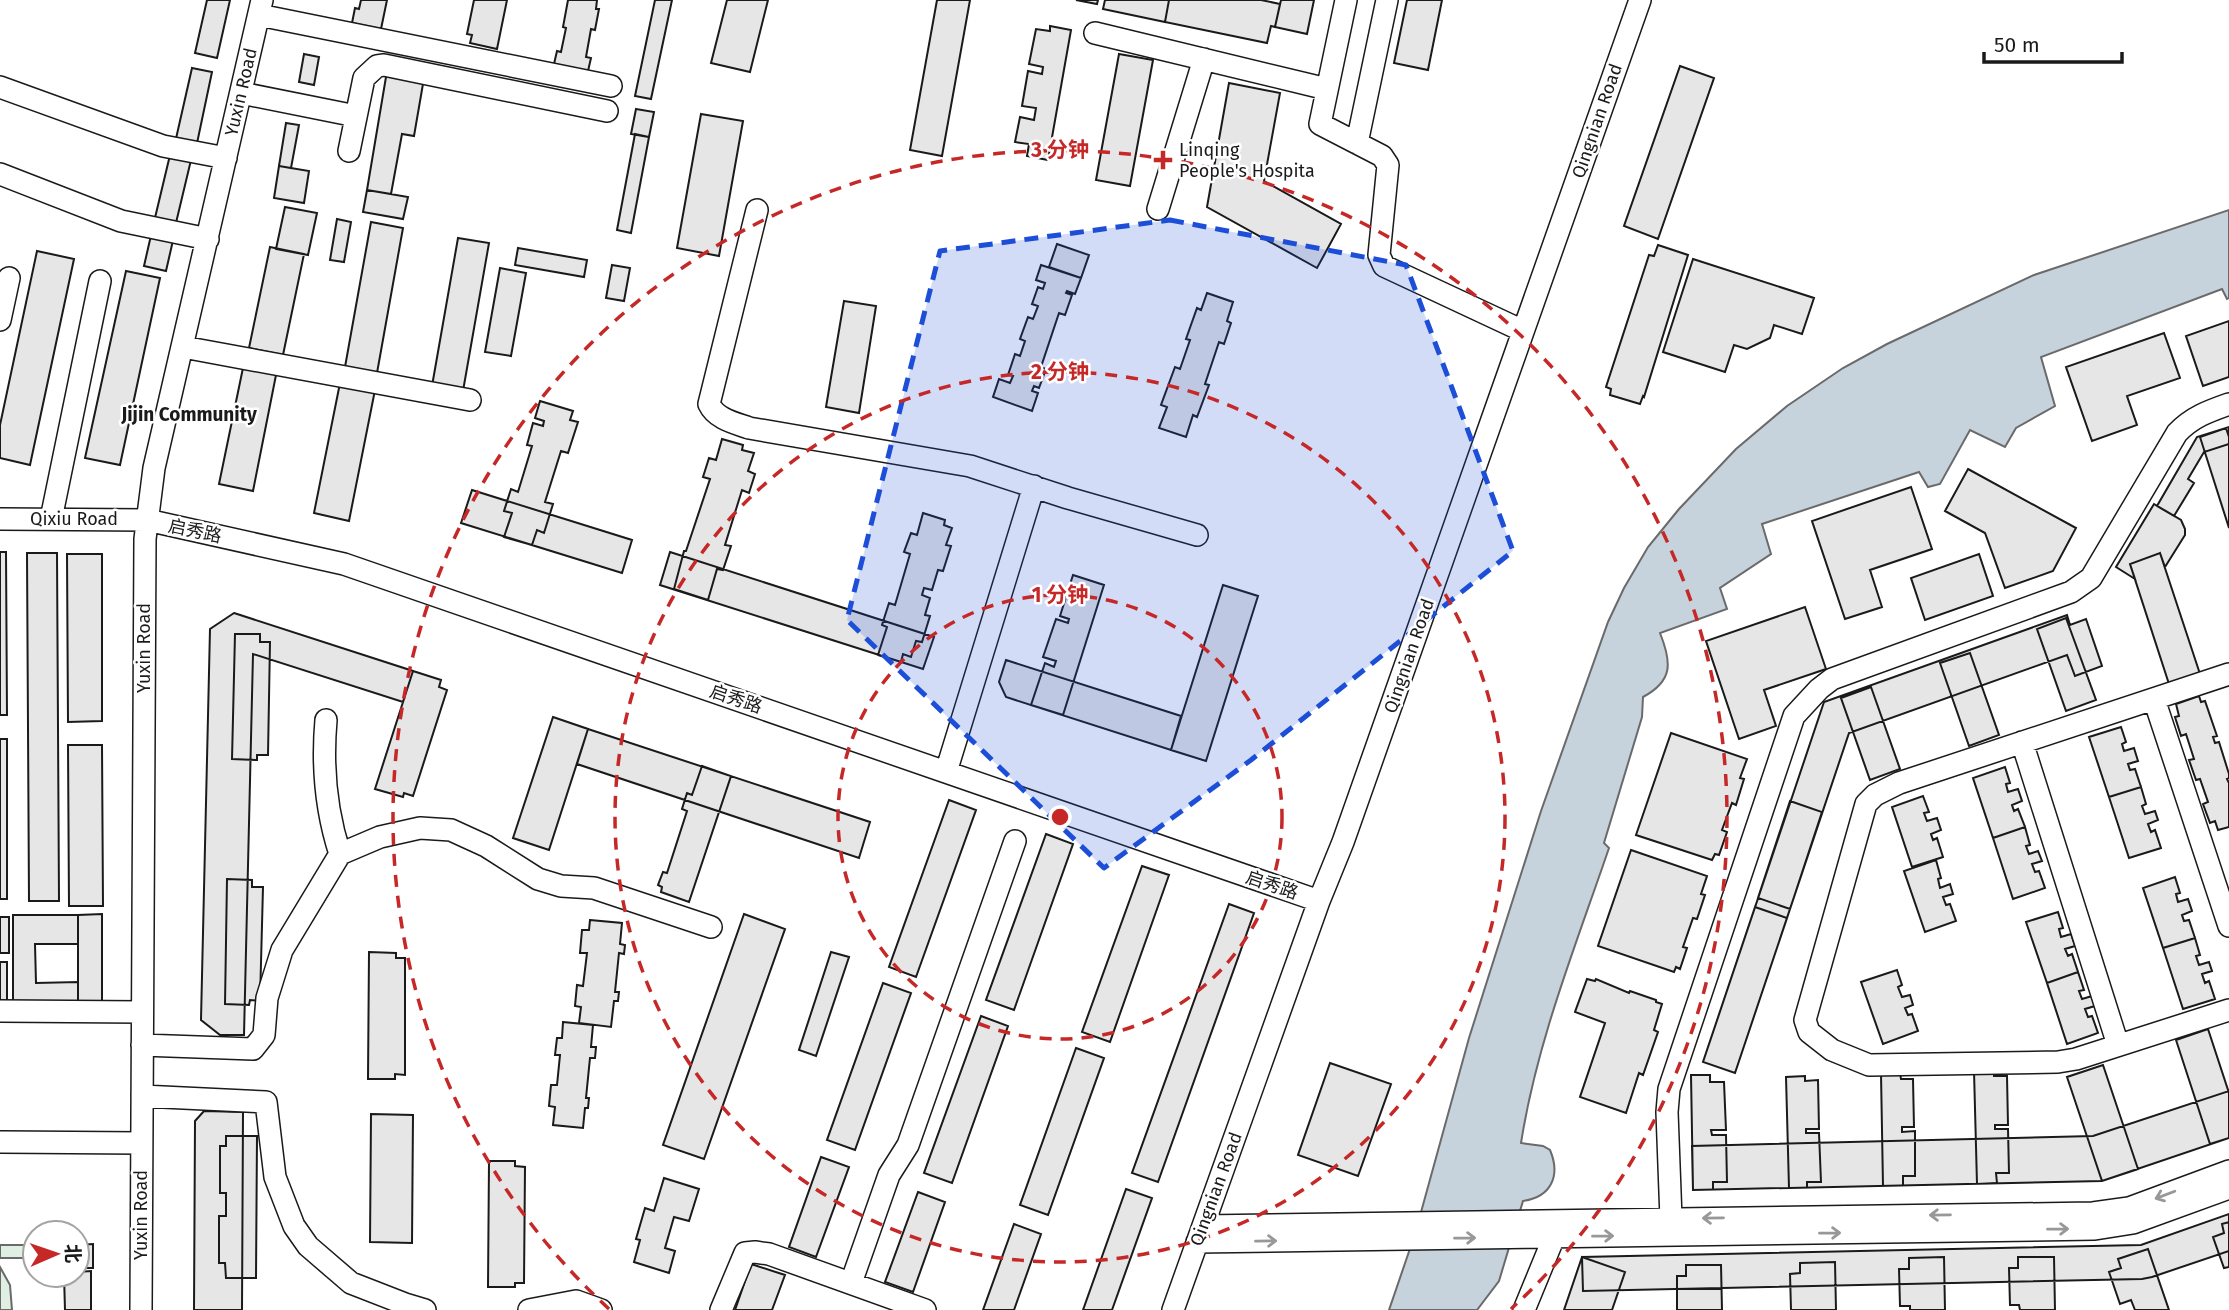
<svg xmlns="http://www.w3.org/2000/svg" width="2229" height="1310" font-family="'Fira Sans','Noto Sans SC',sans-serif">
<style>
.green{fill:#e0efe3;stroke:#6a6a6a;stroke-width:2}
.water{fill:#c6d2dc;stroke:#6a6a6a;stroke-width:2}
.building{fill:#e6e6e6;stroke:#1a1a1a;stroke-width:2}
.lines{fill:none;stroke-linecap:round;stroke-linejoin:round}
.minor-casing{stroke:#1a1a1a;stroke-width:24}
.minor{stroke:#fff;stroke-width:21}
.oneway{stroke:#989898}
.marked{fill:#1d4ed8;fill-opacity:0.2;stroke:#1d4ed8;stroke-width:5;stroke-dasharray:14 9;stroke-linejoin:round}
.ring{fill:none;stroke:#c62828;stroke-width:3.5;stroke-dasharray:12 9}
.poi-dot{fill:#c62828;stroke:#fff;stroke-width:2.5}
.labels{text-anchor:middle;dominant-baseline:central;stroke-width:5;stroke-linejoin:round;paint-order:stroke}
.street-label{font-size:18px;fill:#1a1a1a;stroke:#fff}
.poi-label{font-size:18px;fill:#1a1a1a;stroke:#fff;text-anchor:start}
.neighbourhood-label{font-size:19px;font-weight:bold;fill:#1a1a1a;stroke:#fff}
.centre{fill:#c62828;stroke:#fff;stroke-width:3.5}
.ring-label{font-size:21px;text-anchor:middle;font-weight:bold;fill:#c62828;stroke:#fff;stroke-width:5;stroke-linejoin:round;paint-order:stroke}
</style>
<rect width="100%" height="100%" fill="#fff"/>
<path class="green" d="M0,1245H35V1258H0Z
M0,1267L10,1285L12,1310H0Z"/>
<path class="water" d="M2229,210V298L2227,299L2222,289L2041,357L2055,406L2016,428L2005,447L1970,430L1940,484L1928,487L1919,472L1762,524L1771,554L1720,588L1727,609L1660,633C1672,663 1673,681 1643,697L1642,717L1604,843L1609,848C1576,945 1537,1041 1521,1143L1543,1146L1550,1150C1561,1176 1551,1197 1523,1201L1499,1281L1477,1310H1389L1415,1234L1469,1038L1541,811L1608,622L1624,588L1648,547L1679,509L1736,449L1787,406L1843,368L1887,344L2034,275Z"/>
<path class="building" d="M207,0H230L217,58L195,53Z
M361,0H387L381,29L352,23L355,8L359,9Z
M474,0H507L497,49L470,43L472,35L467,34Z
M568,0H597L596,9H599L595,30L591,29L586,57L591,58L588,71L554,64L557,51L561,52L566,28L563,27Z
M655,0H672L651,99L635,96Z
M727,0H768L750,72L711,63Z
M937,0H970L942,156L910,150Z
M1076,0H1098L1097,4Z
M1105,0H1169L1165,22L1103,9Z
M1169,0H1261L1280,4L1275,27L1271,26L1267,43L1165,22Z
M1281,0H1314L1307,34L1275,27Z
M1407,0H1442L1428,70L1394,63Z
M1050,26L1071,30L1048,160L1027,156L1029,144L1015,142L1020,117L1034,120L1036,108L1022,106L1028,71L1042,74L1043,67L1029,64L1036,29L1050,31Z
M304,54L319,57L314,85L299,82Z
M1119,54L1153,60L1130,186L1096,180Z
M1680,66L1714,78L1658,239L1624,226Z
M192,68L212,72L196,148L175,143Z
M387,71L424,78L414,136L402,134L391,194L367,190Z
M1229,83L1280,93L1264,181L1341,224L1317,268L1207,207Z
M636,109L654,112L649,137L631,134Z
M701,114L743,121L719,256L677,248Z
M286,123L299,125L291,168L279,166Z
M635,134L649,137L631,233L617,230Z
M170,155L191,160L175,227L154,222Z
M279,166L309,171L304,203L274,198Z
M367,190L408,197L403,219L363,212Z
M285,207L317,213L308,255L276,249Z
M337,219L351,222L344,262L330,260Z
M371,222L403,228L377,373L345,367Z
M152,231L174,236L166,271L144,266Z
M458,238L489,243L463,391L432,386Z
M1057,244L1089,255L1081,278L1049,267Z
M1658,245L1688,255L1644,397L1643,396L1640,404L1610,395L1611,389L1606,387L1649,255L1654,256Z
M270,247L304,254L283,355L249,348Z
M518,248L587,260L584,277L515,265Z
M37,251L74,259L30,465L0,458V425Z
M1693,259L1814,298L1802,334L1774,325L1770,338L1747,349L1734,345L1725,372L1663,352Z
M612,265L630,268L624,301L606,298Z
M1041,265L1081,278L1075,294L1067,291L1066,293L1072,295L1065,315L1059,313L1041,367L1046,369L1039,388L1034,386L1032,391L1038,393L1032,411L993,397L999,379L1010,383L1013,376L1008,375L1015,354L1020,356L1025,341L1020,339L1028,317L1033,319L1038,306L1032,304L1038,287L1043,289L1045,283L1036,280Z
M500,268L526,273L511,356L485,352Z
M126,271L160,278L120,465L85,458Z
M1207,293L1233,302L1227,321L1231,323L1224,344L1219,342L1205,384L1209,385L1197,417L1193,415L1186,437L1159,428L1167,407L1161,405L1175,367L1180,369L1190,340L1186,339L1197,308L1201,310Z
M844,301L876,306L859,413L826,407Z
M2229,321V377L2203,386L2186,336Z
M2164,333L2180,378L2127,396L2137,425L2092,441L2066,367Z
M244,363L277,370L253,491L219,484Z
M340,383L375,390L349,521L314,513Z
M540,401L573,411L570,420L578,422L568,453L561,451L545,502L553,504L544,533L537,530L532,545L504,537L512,513L504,511L511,489L518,492L532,446L527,445L533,423L543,426L544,421L535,418Z
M2229,427V444L2204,452L2188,479L2194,483L2174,516L2157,506L2197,437Z
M2226,428L2229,437V528L2200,437Z
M722,439L743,445L742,450L754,453L748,471L755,474L749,493L742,490L725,545L731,546L723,570L717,569L708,600L674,589L684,551H686L710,479L703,477L709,458L716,460Z
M1968,469L2076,528L2053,571L2005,588L1985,533L1945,511Z
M1911,487L1932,549L1870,570L1882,607L1845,619L1812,521Z
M472,490L632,540L622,573L461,523Z
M2154,504L2181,520L2185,529V535L2165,567L2160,553L2130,564L2135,579L2116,567Z
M923,513L945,520L944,525L952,528L946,545L951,546L943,571L938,570L932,590L924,588L922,595L930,598L925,615L930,616L922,642L916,641L911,657L903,654L901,662L878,655L887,627L882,625L889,603L895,605L910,554L904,552L911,533L917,535Z
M0,552H6L7,715H0Z
M670,552L934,637L923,669L660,585Z
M27,553H57L59,901H29Z
M2160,553L2200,674L2169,684L2130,564Z
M67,554H102V721L68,722Z
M1979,554L1993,596L1925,620L1911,578Z
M1073,575L1104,585L1063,715L1031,705L1045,663L1054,667L1056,661L1043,657L1056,619L1068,623L1069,619L1060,616Z
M1223,585L1258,596L1206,761L1171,750Z
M1805,607L1826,669L1764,690L1776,726L1739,739L1706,641Z
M234,613L413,671L403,702L253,654L244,1035H220L201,1020L210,629Z
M2067,615L2070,625L2086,619L2102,666L2075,676L2067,655L1849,733L1735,1073L1703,1062L1824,702Z
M2066,618L2096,700L2066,711L2037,629Z
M235,634H260V642H270L268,755H257V760L232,759Z
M1970,653L1999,735L1969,746L1940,663Z
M1006,660L1181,716L1171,750L1006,697L999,682Z
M413,671L441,680L439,687L447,690L413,796L404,793L403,797L375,789Z
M1871,687L1900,769L1870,780L1841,698Z
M2199,696L2201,702L2205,701L2217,736L2213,737L2215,743L2219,742L2229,774V778L2227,779L2229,783V827L2218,830L2215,821L2210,823L2203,804L2208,802L2200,779L2196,780L2189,760L2194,759L2186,734L2181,736L2175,717L2179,716L2176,704Z
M553,717L588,729L549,850L513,838Z
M2121,727L2126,742L2122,744L2124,751L2134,748L2138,761L2128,764L2130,770L2135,769L2141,787L2109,797L2089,737Z
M588,729L870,822L859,858L577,764Z
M1671,733L1747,759L1740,778L1744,779L1736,805L1732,803L1722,830L1727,832L1719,855L1715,854L1712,860L1636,835Z
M0,739H7V899H0Z
M68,745H102L103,906H69Z
M702,766L731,776L689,902L661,892L662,887L658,885L663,872L667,873L687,811L682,809L687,793L692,795Z
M2005,767L2010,783L2006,784L2008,792L2018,789L2022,801L2012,805L2014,811L2018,809L2025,827L1993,838L1973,778Z
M2141,787L2146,804L2142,806L2145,814L2155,811L2158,820L2148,824L2151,832L2155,830L2161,848L2129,858L2109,797Z
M1923,796L1929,812L1924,813L1927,821L1937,818L1941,830L1931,834L1933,840L1937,838L1943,857L1912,867L1892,807Z
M949,800L976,810L916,977L889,967Z
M1790,801L1822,812L1790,909L1758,898Z
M2025,827L2030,845L2026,846L2029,854L2038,851L2042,861L2032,864L2035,872L2039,871L2045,888L2013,899L1993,838Z
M1046,834L1073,844L1014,1010L986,1000Z
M1631,850L1707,876L1701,894L1705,895L1697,919L1693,918L1683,947L1687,948L1680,969L1676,967L1674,972L1598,946Z
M1936,860L1941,878L1938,879L1940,888L1950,884L1953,894L1943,897L1946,905L1950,904L1956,921L1925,932L1904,871Z
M1142,866L1169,875L1110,1042L1082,1032Z
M2175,877L2180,893L2176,894L2178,902L2188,899L2192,911L2182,915L2184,921L2189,920L2195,938L2163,948L2143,888Z
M227,879L252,880V887H263L260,1001L250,1000L249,1005L225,1004Z
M1229,904L1254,913L1158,1182L1132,1173Z
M1755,907L1787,918L1735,1073L1703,1062Z
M2058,912L2063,928L2059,929L2061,937L2071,934L2075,946L2065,949L2068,956L2072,954L2078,972L2047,983L2026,922Z
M102,914V1008H78V915Z
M744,914L785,929L704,1159L663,1145Z
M13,915H78V944H35L36,983L78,982V1008H13Z
M0,917H9V953H0Z
M590,920L622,923L620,944L625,945L624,954L619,953L615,992H619L618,1001H614L611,1027L579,1023L581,1007L575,1006L577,985L583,986L587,953H580L582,930H589Z
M2195,938L2200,955L2196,956L2199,965L2209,962L2212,971L2202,974L2205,983L2209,981L2215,999L2183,1009L2163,948Z
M369,952L396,953V958H405V1075L395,1074V1079H368Z
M831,952L849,957L816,1056L799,1050Z
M0,962H7V1006H0Z
M1897,970L1902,985L1898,987L1902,997L1910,995L1913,1005L1905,1008L1908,1015L1912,1014L1918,1031L1883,1044L1861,982Z
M2078,972L2084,990L2079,991L2082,999L2092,996L2095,1006L2085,1009L2088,1017L2092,1016L2098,1033L2067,1044L2047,983Z
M1587,979L1595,981L1596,979L1629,993L1630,991L1656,1000V1002L1662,1004L1654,1030L1658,1032L1643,1075L1639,1073L1626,1113L1580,1097L1605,1023L1575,1012Z
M883,983L911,993L855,1150L827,1140Z
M981,1016L1008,1026L952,1183L924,1173Z
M563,1022L593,1025L591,1047H596L595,1058H590L586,1098H589L588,1108H585L583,1128L553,1125L555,1107L549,1106L551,1085H557L560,1055H555L557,1038H562Z
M2208,1029L2229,1093V1138L2210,1144L2176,1040Z
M1076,1048L1104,1058L1048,1215L1020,1205Z
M1330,1063L1391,1084L1358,1176L1298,1155Z
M2103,1065L2138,1169L2102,1181L2067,1077Z
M1974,1071H1994V1076H2007L2008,1125H1995V1129H2008L2009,1173H1996L1997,1183L1977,1184Z
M1900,1073L1901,1079H1913L1914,1127H1902V1132L1915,1131V1176H1903V1186H1883L1881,1074Z
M1691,1075H1710V1082H1724L1726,1130H1711L1712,1135H1726L1727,1182H1713V1190H1693Z
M1805,1076V1081L1818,1080L1819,1129H1806V1133H1819L1821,1182H1807V1188H1789L1786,1077Z
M2229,1091V1138L2102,1181L1693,1190L1692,1146L2093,1136Z
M204,1111L243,1112L242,1310H194L195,1121Z
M371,1114L413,1115L412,1243L370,1242Z
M226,1136H257L256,1278H226L225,1263H219V1216H226V1193H220V1146H226Z
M821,1157L849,1167L816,1257L789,1247Z
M489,1161H515V1166L525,1167L524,1283H515V1287H488Z
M664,1178L699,1189L689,1221L674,1217L665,1248L675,1251L669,1273L634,1262L640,1240L636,1239L645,1208L654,1211Z
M1126,1189L1152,1198L1112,1310H1083Z
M918,1192L945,1202L913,1292L885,1282Z
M2229,1214V1251L2152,1277L2142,1279L1583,1291L1582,1257L2141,1245Z
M2229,1222V1267L2224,1268L2213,1237L2224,1233L2222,1224Z
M1014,1224L1041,1234L1014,1310H983Z
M93,1244V1268H77V1245Z
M2148,1249L2169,1310H2135L2131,1300L2120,1304L2109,1272L2121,1268L2118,1259Z
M1582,1257L1625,1272L1612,1310H1564Z
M1944,1257L1945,1310H1910V1306H1900L1899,1269H1909V1258Z
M2018,1257H2054L2055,1310H2020L2019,1305H2010L2009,1268H2018Z
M1835,1262L1836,1310H1791L1790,1274L1800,1273V1263Z
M751,1264L785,1275L772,1310H735Z
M751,1264L785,1275L772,1310H735Z
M1686,1265H1721L1722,1310H1677V1276H1686Z
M91,1271V1310H65L64,1275H77V1272Z"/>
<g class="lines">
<defs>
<path id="minor" d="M1346,0L1320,124L1382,156L1388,165L1379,255L1384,266L1523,331
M259,15L611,86
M1095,33L1327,89
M0,87L163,146L226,158
M241,93L356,116
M1357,143L1387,0
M349,151L364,78L377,66L384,65L607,111
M0,174L121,221L208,239
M1158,209L1204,59
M757,210L709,404C716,419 735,423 749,428L970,466L1068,498L1197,535
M0,320L9,278
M183,347L470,400
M0,519L147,520L344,564L1319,901
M51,519L100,281
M2229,674L1899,783L1875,795L1866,804L1805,1020L1809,1032L1832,1050L1869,1065L2058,1062L2076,1059L2229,1010
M2154,699L2229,926
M326,720C322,765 326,811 340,854
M2022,742L2118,1045
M946,772L1034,486
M0,1011L142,1012
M142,1045L253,1049L264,1035L267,998L282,950L340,854L380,837L420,828L451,830L486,846L538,879L561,886L594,888L711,927
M142,1096L266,1102L275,1177L294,1226L308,1246L351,1283L405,1304L425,1310
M0,1142L141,1143
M1671,1219L1667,1112L1669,1089L1794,716L1819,689L1832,679L2071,592L2091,578L2177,433C2192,417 2209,411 2229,404
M1203,1226L2093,1213L2129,1208L2229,1171
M1197,1242L2095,1229L2133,1223L2229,1188
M851,1283L889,1175L908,1145L1015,841
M141,1310L145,539L154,468L262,0
M529,1310L576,1301L601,1310
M721,1310L745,1253L755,1252L769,1254L925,1310
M1173,1310L1319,901L1343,842L1640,0
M1524,1310L1554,1237"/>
</defs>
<use href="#minor" class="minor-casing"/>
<use href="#minor" class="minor"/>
</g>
<defs><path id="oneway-shaft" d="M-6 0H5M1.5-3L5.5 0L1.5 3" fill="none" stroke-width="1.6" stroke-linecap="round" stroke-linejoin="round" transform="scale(1.75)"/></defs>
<g class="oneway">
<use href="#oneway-shaft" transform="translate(2165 1195) rotate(159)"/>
<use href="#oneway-shaft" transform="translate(1940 1215) rotate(179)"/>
<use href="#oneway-shaft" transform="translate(1713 1218) rotate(179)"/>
<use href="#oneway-shaft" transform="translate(2058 1229) rotate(-1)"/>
<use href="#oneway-shaft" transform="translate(1830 1233) rotate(-1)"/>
<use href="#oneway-shaft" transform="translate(1603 1236) rotate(-1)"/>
<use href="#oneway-shaft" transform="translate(1465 1238) rotate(-1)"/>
<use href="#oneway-shaft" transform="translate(1266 1241) rotate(-1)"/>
</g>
<path class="marked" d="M1170,220L1406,265L1513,551L1251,760L1104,868L847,620L940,251Z"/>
<g class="ring">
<circle cx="1060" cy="817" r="222"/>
<circle cx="1060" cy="817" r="445"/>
<path d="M609 1309A667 667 0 1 1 1511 1309"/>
</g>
<path class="poi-dot" d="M1159.5 149.5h7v7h7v7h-7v7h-7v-7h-7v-7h7z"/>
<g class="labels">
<g class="street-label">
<text transform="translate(241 92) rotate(-77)">Yuxin Road</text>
<text transform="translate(1597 121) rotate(-71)">Qingnian Road</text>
<text x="74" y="519">Qixiu Road</text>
<text transform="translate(195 531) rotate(12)">启秀路</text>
<text transform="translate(144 648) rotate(-90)">Yuxin Road</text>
<text transform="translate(1409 656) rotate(-71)">Qingnian Road</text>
<text transform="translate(736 699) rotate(19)">启秀路</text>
<text transform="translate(1272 885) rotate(19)">启秀路</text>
<text transform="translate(1216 1189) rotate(-70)">Qingnian Road</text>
<text transform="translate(141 1215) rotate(-90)">Yuxin Road</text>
</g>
<g class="poi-label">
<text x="1179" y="150">Linqing<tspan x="1179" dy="21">People's Hospita</tspan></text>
</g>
<g class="neighbourhood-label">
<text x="189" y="414">Jijin Community</text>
</g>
</g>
<circle cx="1060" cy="817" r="10" class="centre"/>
<g class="ring-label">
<text x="1060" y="157">3 分钟</text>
<text x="1060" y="379">2 分钟</text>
<text x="1060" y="602">1 分钟</text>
</g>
<g transform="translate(56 1254) rotate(88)"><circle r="33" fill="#ffffff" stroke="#a3a3a3" stroke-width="2"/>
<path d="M0-5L12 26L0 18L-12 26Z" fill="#c62828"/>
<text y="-10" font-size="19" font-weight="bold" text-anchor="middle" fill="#1a1a1a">北</text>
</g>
<path d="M1984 52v10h138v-10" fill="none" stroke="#1a1a1a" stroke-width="3.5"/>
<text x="1994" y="52" font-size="21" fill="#1a1a1a" stroke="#ffffff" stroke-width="5" paint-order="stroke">50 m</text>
</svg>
